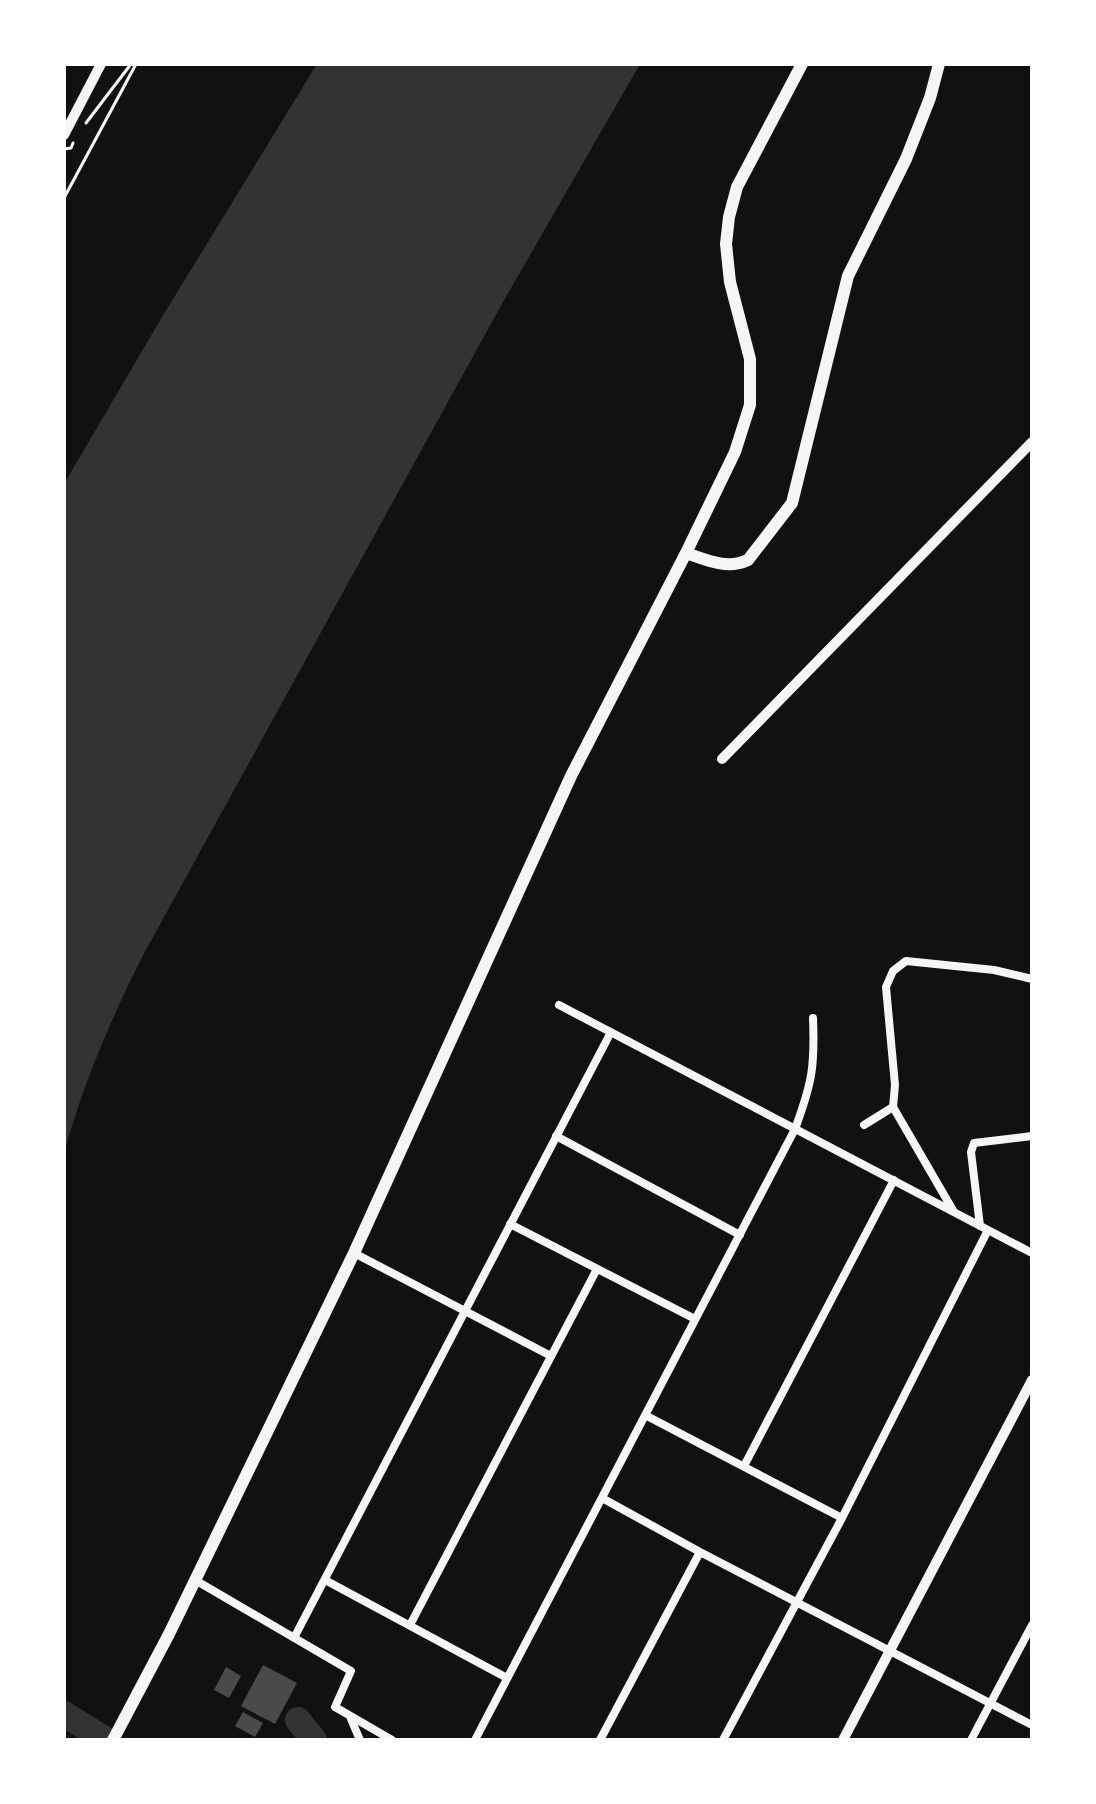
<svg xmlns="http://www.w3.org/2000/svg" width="1096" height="1804" font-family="Figtree,sans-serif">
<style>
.water{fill:#333}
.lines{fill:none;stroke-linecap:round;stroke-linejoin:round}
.river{stroke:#333;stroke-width:26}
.building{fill:#4a4a4a}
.path{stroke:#f5f5f5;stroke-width:3}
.minor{stroke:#f5f5f5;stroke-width:8}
.tertiary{stroke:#f5f5f5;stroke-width:10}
.secondary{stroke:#f5f5f5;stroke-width:12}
</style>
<rect width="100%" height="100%" fill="#111"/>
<path class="water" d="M317,64H640L503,302L142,957C110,1021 83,1084 64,1153V484L162,317Z"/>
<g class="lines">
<path class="river" d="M64,1714L106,1740
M298,1720L314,1740"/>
</g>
<path class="building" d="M263,1665L297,1683L275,1724L241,1706Z
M226,1667L241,1676L229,1698L214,1690Z
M243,1712L263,1723L255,1737L235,1726Z"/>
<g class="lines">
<path class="path" d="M86,123L131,64
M64,149L71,148L73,143
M64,198L136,64"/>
<path class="minor" d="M559,1005L1032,1253
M893,1107L954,1212
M864,1125L893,1107L895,1085L886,987L893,971L906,961L994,970L1032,979
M556,1136L740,1235
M510,1224L695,1319
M980,1226L971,1152L974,1143L1032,1136
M354,1253L551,1356
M645,1415L842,1518
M744,1466L894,1180
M602,1498L700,1552L1032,1725
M195,1580L351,1671L335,1707L392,1740
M325,1580L507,1678
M410,1625L597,1269
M295,1636L611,1032
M351,1719L360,1740
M475,1740L795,1129C812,1083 815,1067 813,1018
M600,1740L700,1552
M723,1740L842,1518L988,1230
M971,1740L1032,1625"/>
<path class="tertiary" d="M64,135L101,64
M722,759L1032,442
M843,1740L1032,1380"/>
<path class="secondary" d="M686,553C707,560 727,570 748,560L792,503L848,276L906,159L930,98L939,64
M113,1740L169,1634L354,1253L571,776L686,553L735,452L750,405V359L730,282L726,244L729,217L737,187L802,64"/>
</g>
<rect width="1096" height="1804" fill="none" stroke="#ffffff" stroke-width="132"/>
</svg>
